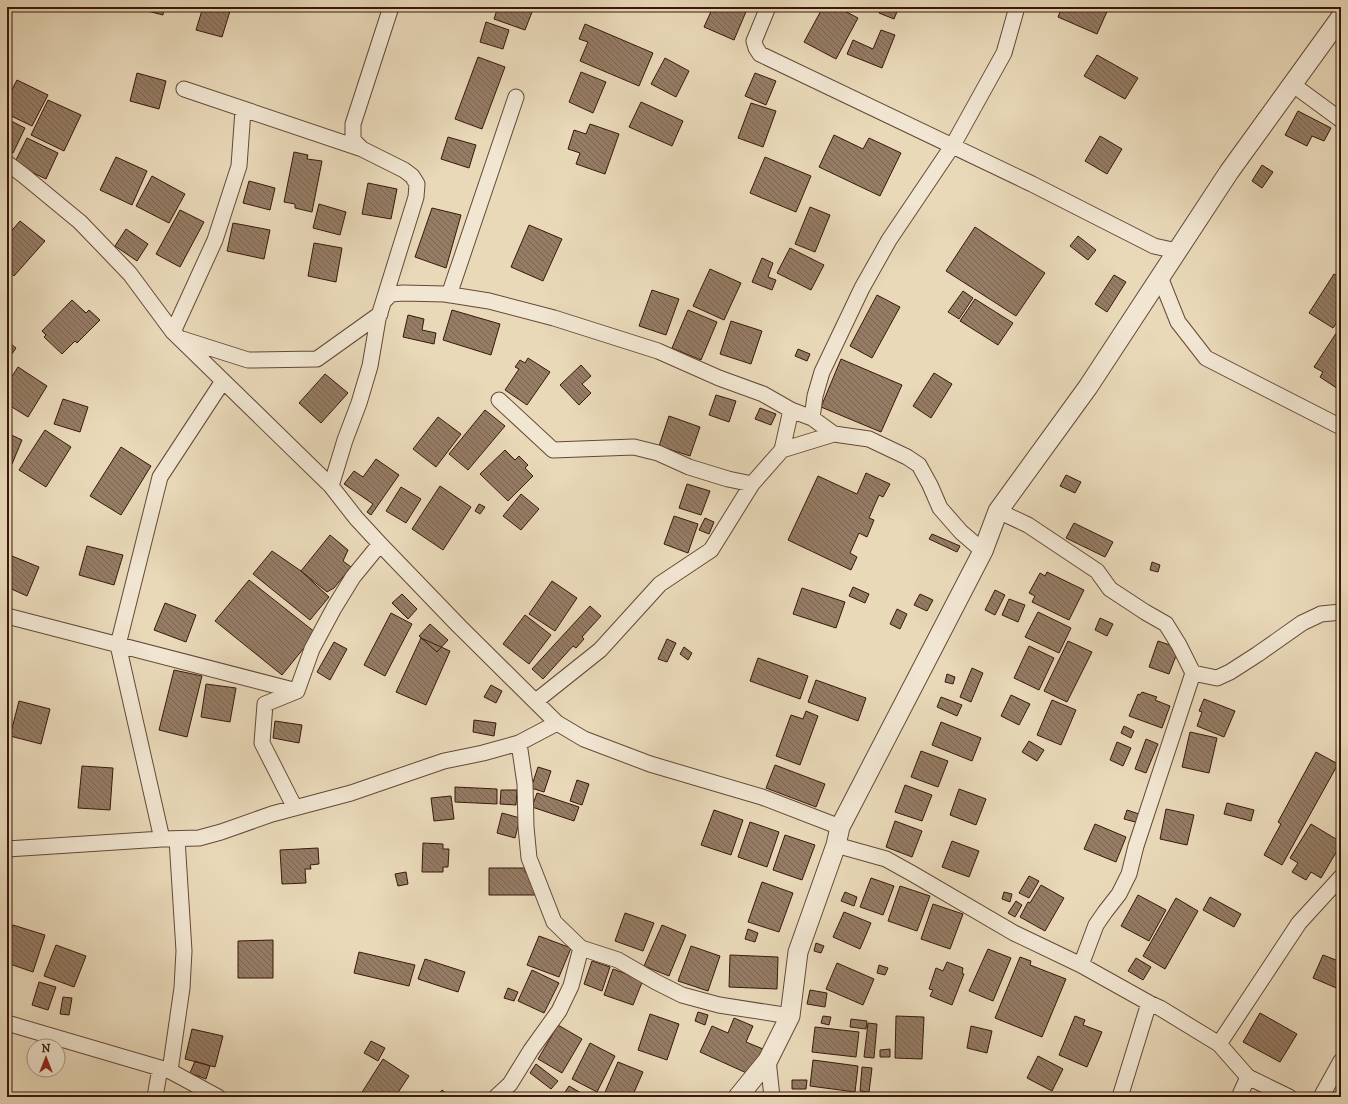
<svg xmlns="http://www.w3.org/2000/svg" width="1348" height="1104" font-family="'IM FELL DW Pica',serif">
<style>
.building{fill:url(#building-back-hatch);stroke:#39180b}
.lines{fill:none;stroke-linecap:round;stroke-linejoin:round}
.minor-casing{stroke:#654836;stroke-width:17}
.tertiary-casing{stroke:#654836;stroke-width:21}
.minor{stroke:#f1e6d2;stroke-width:15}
.tertiary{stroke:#f1e6d2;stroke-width:19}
</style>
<defs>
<pattern id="building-back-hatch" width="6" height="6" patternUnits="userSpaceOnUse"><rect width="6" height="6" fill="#957c65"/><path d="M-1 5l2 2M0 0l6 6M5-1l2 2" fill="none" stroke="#7b6551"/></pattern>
</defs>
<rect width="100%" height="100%" fill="#e9d9b9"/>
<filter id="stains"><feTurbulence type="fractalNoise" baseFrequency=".005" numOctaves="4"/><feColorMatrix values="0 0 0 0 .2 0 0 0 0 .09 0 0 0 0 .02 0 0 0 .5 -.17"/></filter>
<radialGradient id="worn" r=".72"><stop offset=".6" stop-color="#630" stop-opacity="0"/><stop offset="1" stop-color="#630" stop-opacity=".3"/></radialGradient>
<path class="building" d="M132,7H164L163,15Z
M203,7H216L230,11L222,37L196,30Z
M498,7H534L525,30L494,19Z
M713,7H748L734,40L704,27Z
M823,7H837L858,18L836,59L804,42Z
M882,7H899L894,19L879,13Z
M900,7H912L910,10Z
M1062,7H1109L1097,34L1058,17Z
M486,22L509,30L503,49L480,42Z
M585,24L653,53L639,86L580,61L588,42L579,39Z
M881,30L895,35L882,68L847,54L853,40L873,49Z
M1097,55L1138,78L1125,99L1084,76Z
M478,57L505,67L482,129L455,119Z
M665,58L689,71L676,97L651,84Z
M581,72L606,82L593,113L569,102Z
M137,73L166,81L159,109L130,101Z
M755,73L776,81L766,105L745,96Z
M17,80L48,95L32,126L7,114V99Z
M48,100L81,115L64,151L31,135Z
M641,102L683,121L672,146L629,127Z
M751,103L776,111L763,147L738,138Z
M1298,111L1331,128L1324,141L1312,136L1307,146L1285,135Z
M7,119L25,128L13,153L7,150Z
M590,124L619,134L605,174L576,164L580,153L568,149L574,130L586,134Z
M834,135L863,149L869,138L901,153L880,196L819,167Z
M1100,136L1122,149L1107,174L1085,161Z
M448,137L476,145L469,168L441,159Z
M27,138L58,153L46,179L14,164Z
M294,152L308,155L307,159L322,161L312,212L295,208V204L284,202Z
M116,157L147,171L132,205L100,190Z
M765,157L811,176L796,212L750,193Z
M1262,165L1273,172L1262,188L1252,181Z
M152,176L185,194L169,223L136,206Z
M249,181L275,188L270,210L243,203Z
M368,183L397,189L391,219L362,214Z
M319,204L346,212L340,235L313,228Z
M810,207L830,215L815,252L795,244Z
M432,208L461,215L446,268L415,257Z
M180,210L204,222L180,267L156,254Z
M20,221L45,241L14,276L7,270V236Z
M233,223L270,230L264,259L227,251Z
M529,225L562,239L543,281L511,267Z
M975,227L1045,273L1016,316L946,271Z
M126,229L148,244L137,261L115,246Z
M1078,236L1096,250L1088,260L1070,246Z
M314,243L342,248L336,282L308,276Z
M790,248L824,265L811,290L777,273Z
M762,258L773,263L768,277L776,280L772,290L752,282Z
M710,269L741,283L724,320L693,306Z
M1334,274L1341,278V316L1333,328L1309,313Z
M1114,275L1126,282L1107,312L1095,304Z
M652,290L679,299L666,335L639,326Z
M963,291L973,298L959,319L948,312Z
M877,295L900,307L872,358L850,346Z
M975,299L1013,323L998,345L960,321Z
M72,300L86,313L89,310L100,320L77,343L75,341L62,354L44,337L46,335L42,331Z
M452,310L500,324L491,355L443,340Z
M688,310L717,322L701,360L672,348Z
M408,315L424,319L422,330L436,333L434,344L403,337Z
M731,321L762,331L751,364L720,354Z
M1337,332L1341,334V385L1338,389L1320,377L1323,372L1314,367Z
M7,341L16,348L7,361Z
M798,349L810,354L807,361L795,356Z
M528,358L550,372L527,405L505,390L519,369L515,367L520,360L525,363Z
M841,359L902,385L881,432L821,407Z
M581,365L591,376L582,384L591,393L579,405L560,385Z
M18,367L47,386L28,417L7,404V384Z
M934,373L952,384L931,418L913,406Z
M325,374L348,393L321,423L299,403Z
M716,395L736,401L729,422L709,415Z
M63,399L88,407L80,432L54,424Z
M760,408L776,414L771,425L755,419Z
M485,410L505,426L468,470L449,454Z
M669,416L700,427L690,456L659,446Z
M438,417L461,434L436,467L413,449Z
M45,430L71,447L46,487L19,470Z
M7,433L22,440L12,464L7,462Z
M121,447L151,466L121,515L90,496Z
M505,450L515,460L519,456L528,465L525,468L533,476L508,501L480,474Z
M376,459L399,475L371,515L367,512L373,504L344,484L354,471L363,477Z
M866,473L890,484L883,497L879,495L869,518L874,520L867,537L859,533L850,553L857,557L851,570L788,540L818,476L857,494Z
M1066,475L1081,482L1075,493L1060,486Z
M687,484L710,491L701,515L679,508Z
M440,486L471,507L443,550L412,529Z
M401,487L421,499L406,523L386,511Z
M521,494L539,509L521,530L503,516Z
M479,504L485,507L480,514L475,511Z
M674,516L698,524L688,553L664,544Z
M705,518L714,522L709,534L699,530Z
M1074,523L1113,542L1105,557L1066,538Z
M932,534L960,546L957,552L929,539Z
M330,535L348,550L343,561L351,567L334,588L327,592L301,571Z
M87,546L123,555L114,585L79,575Z
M272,551L301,571L329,597L310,620L253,574Z
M7,554L39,567L27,596L7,587Z
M1152,562L1160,565L1158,572L1150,570Z
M1047,572L1084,590L1069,620L1032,602L1035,596L1029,593L1040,573L1045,576Z
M249,580L316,633L282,675L215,621Z
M552,581L577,598L555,631L529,614Z
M853,587L869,594L865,603L849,596Z
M802,588L845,602L836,628L793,614Z
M995,590L1005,595L995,615L985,610Z
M402,594L417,609L408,619L392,603Z
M920,594L933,600L927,611L914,605Z
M1009,599L1025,605L1018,622L1002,615Z
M165,603L196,615L186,642L154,630Z
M590,606L601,616L582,637L584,639L576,648L573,646L543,679L532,669Z
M897,609L907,614L900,629L890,624Z
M1038,612L1071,628L1059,653L1025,637Z
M391,613L412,624L385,676L364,665Z
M525,615L551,635L529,664L503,644Z
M1100,618L1113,624L1107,636L1095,630Z
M430,624L448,640L437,652L419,636Z
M421,638L450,651L426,705L396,692Z
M667,639L676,643L667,662L658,659Z
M1068,641L1092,652L1067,702L1044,691Z
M1158,641L1179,648L1169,674L1149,667Z
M334,642L347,649L330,680L317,672Z
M1029,646L1054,658L1039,690L1014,678Z
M684,647L692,653L688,660L680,654Z
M758,658L808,676L800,699L750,681Z
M972,668L983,673L971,702L960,697Z
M174,670L202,676L187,737L159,730Z
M947,674L955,677L953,684L945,682Z
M816,680L866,698L858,721L808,702Z
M206,684L236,688L230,722L201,717Z
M491,685L502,691L496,703L484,697Z
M1142,692L1157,697L1155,700L1170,706L1162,728L1129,716L1138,694L1140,695Z
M1011,695L1030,704L1019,725L1001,716Z
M941,697L962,705L957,716L937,707Z
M1204,699L1235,711L1224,737L1197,726L1202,712L1199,711Z
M1052,700L1076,710L1061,745L1037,735Z
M19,701L50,709L41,744L10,736Z
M806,711L818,716L800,765L776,756L791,715L803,719Z
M474,720L496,723L494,736L473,732Z
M275,721L302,725L299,743L273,738Z
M941,722L981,738L972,761L932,745Z
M1124,726L1134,731L1131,738L1121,733Z
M1190,732L1217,738L1209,773L1182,767Z
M1146,739L1158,744L1146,773L1135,769Z
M1029,741L1044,750L1037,761L1022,752Z
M1117,742L1131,748L1123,766L1110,760Z
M921,751L948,761L938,787L911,777Z
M1316,752L1338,764L1282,865L1264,855L1281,824L1278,822Z
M775,765L825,784L816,807L766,788Z
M82,766L113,768L110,810L78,808Z
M538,767L551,771L544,792L531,788Z
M577,780L589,784L582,805L570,801Z
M905,785L932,795L922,821L895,812Z
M455,787L497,789V804L455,802Z
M959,789L986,799L976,825L950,815Z
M501,790H517L516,805L500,804Z
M537,793L579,807L574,821L532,807Z
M451,796L454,819L434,821L431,798Z
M1227,803L1254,810L1251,821L1224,814Z
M1166,809L1194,815L1187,845L1160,839Z
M714,810L743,820L731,855L701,845Z
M1127,810L1142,815L1139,823L1124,819Z
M502,813L520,818L515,838L497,833Z
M895,821L922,831L912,857L886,847Z
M750,822L779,832L767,867L738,857Z
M1095,824L1126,837L1116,862L1084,849Z
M1311,824L1341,842V844L1321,878L1311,872L1306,880L1292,872L1298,863L1290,858Z
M785,835L815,845L802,880L773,870Z
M952,841L979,851L969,877L942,867Z
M423,843L443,844V849H449L448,867H443V872H422Z
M318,848L319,864L310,865L311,869H305L306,883L282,884L280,850Z
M489,868H525V872H532L536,895H489Z
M406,872L408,884L398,886L395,874Z
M1029,876L1039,881L1029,898L1019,893Z
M871,878L894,886L883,915L860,907Z
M762,882L793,893L779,932L748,922Z
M1041,885L1064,898L1045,931L1020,917L1028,902L1030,903Z
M900,886L930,896L917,931L888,921Z
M845,892L857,897L854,906L841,901Z
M1004,892L1012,894L1010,902L1002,899Z
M1138,895L1166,910L1149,941L1121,926Z
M1210,897L1241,914L1234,927L1203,910Z
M1176,898L1198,911L1165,969L1143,956Z
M1016,901L1022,905L1015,917L1008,913Z
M933,904L963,914L950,949L921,939Z
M844,912L871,923L860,949L833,937Z
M625,913L654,923L643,951L615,941Z
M13,925L45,935L33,972L7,963V942Z
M662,925L686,935L669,976L644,966Z
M748,929L758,933L755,942L745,939Z
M539,936L571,948L559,977L527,965Z
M273,940V978H238V941Z
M816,943L824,946L821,953L814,951Z
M56,945L86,956L74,987L44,976Z
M691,946L720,956L708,991L678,981Z
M988,949L1011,958L993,1001L969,991Z
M359,952L415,965L409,986L354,973Z
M730,955L778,957L777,989L729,987Z
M1323,955L1341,962V990L1313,978Z
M1020,957L1031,961L1030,965L1066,979L1042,1037L995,1018Z
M1136,958L1151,967L1143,980L1128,971Z
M425,959L465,972L458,992L418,979Z
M592,961L610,967L602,991L584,984Z
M947,962L963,968L962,973L964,974L952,1005L930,996L933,990L929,989L936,968L943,971Z
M837,963L874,979L863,1005L826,989Z
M879,965L888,968L885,975L877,973Z
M613,969L643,980L633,1005L604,995Z
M532,970L559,983L544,1013L518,1001Z
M39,982L56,987L48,1010L32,1005Z
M508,988L518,992L514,1001L504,998Z
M810,990L827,993L825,1007L807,1004Z
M63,997L72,998L69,1015L60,1014Z
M698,1012L708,1015L705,1025L695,1021Z
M1260,1013L1297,1034L1280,1062L1243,1042Z
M650,1014L679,1024L667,1060L638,1050Z
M823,1016L831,1017L829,1025L821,1023Z
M896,1016L924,1017L922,1059L895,1058Z
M1075,1016L1085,1020L1083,1025L1102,1032L1087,1067L1059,1055Z
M734,1018L753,1026L746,1042L763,1049L751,1075L700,1052L712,1026L728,1033Z
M851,1019L867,1021L866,1029L850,1027Z
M868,1023L877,1024L874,1058L864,1057Z
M558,1025L582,1039L562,1073L538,1059Z
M971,1026L992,1031L987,1053L967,1048Z
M815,1027L859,1032L856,1057L812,1052Z
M192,1029L223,1036L215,1067L185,1059Z
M371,1041L385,1048L378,1061L364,1053Z
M590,1043L615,1056L597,1092L572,1079Z
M890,1049V1057H880V1050Z
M1038,1056L1063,1069L1052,1091L1027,1078Z
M383,1059L409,1076L395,1097H359Z
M813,1060L858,1066L855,1092L810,1086Z
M195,1061L210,1066L206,1079L190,1073Z
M618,1062L643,1072L632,1097H603Z
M536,1064L558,1081L551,1089L530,1073Z
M862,1067L872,1068L869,1092L860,1091Z
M792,1080H807L806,1089H792Z
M569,1086L588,1097H566L563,1095Z
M442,1090L451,1097H437Z"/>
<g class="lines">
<defs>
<path id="minor" d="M768,7L754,41L756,48L760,54L1032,184L1154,246L1177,251
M1292,84L1341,120
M184,89L362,149
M7,163L23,175L80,222L130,274L173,332L331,486L356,518L380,544L459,626L557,723L584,739L650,764L762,797L840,827
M1160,277L1178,322L1206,358L1341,427
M449,295L516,97
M385,300L391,294L403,293L445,294L489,301L554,318L658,351L719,378L763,394L791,410L812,418L834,434
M173,332L215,240L239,166L243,110
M182,339L248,360L317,359L380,314
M499,400L553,450L634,447L658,453L689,467L728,479L752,484
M812,418L815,396L822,372L862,288L889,240L953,145L1004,53L1017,7
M782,450L791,410
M331,486L345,440L359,403L370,366L378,319L416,197L417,184L412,176L404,170L362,149L353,140V124L391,7
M998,511L1028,525L1097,571L1110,589L1145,612L1166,624L1179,645L1193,673L1217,678L1230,672L1258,654L1302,623L1321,614L1341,612
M7,616L297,691
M536,701L600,650L660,584L711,550L752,484L782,450L834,434L869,439L907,457L919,465L930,485L940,508L961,532L983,551
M519,743L525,784L526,827L529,858L554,922L581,948L618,960L656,982L682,995L719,1005L790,1016
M295,808L262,743L265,704L297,691L312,649L334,608L353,577L380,544
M162,839L118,645L160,477L223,381
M836,845L886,859L913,874L1014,933L1081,965L1149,1003L1160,1008L1219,1044L1248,1077L1289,1097
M7,849L162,839L199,838L221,832L272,814L351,793L444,761L483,753L519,743L557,723
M1081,965L1096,925L1105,912L1119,894L1129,874L1136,846L1193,673
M7,1023L160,1068L170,1071L218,1097
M1219,1044L1299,923L1341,877
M768,1060L772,1097
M170,1071L182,988L184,951L177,839
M155,1097L160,1068
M496,1097L510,1084L531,1050L559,1011L571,986L581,948
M1120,1097L1149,1003
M1239,1097L1248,1077
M1321,1097L1341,1061"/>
<path id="tertiary" d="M738,1097L768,1060L790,1016L798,952L836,845L840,827L983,551L998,511L1088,387L1229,172L1341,17"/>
</defs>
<use href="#minor" class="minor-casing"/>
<use href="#tertiary" class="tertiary-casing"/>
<use href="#minor" class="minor"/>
<use href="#tertiary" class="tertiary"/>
</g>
<rect width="1348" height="1104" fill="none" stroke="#e9d9b9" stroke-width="24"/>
<rect x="8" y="8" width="1332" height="1088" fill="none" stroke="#39180b" stroke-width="2"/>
<rect x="12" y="12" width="1324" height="1080" fill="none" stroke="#39180b"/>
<g transform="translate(46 1058)"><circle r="19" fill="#f1e6d2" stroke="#a79482"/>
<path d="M0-3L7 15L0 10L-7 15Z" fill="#8f2418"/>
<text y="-6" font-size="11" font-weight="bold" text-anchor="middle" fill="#39180b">N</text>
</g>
<rect width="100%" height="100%" filter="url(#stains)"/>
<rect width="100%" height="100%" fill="url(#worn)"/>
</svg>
